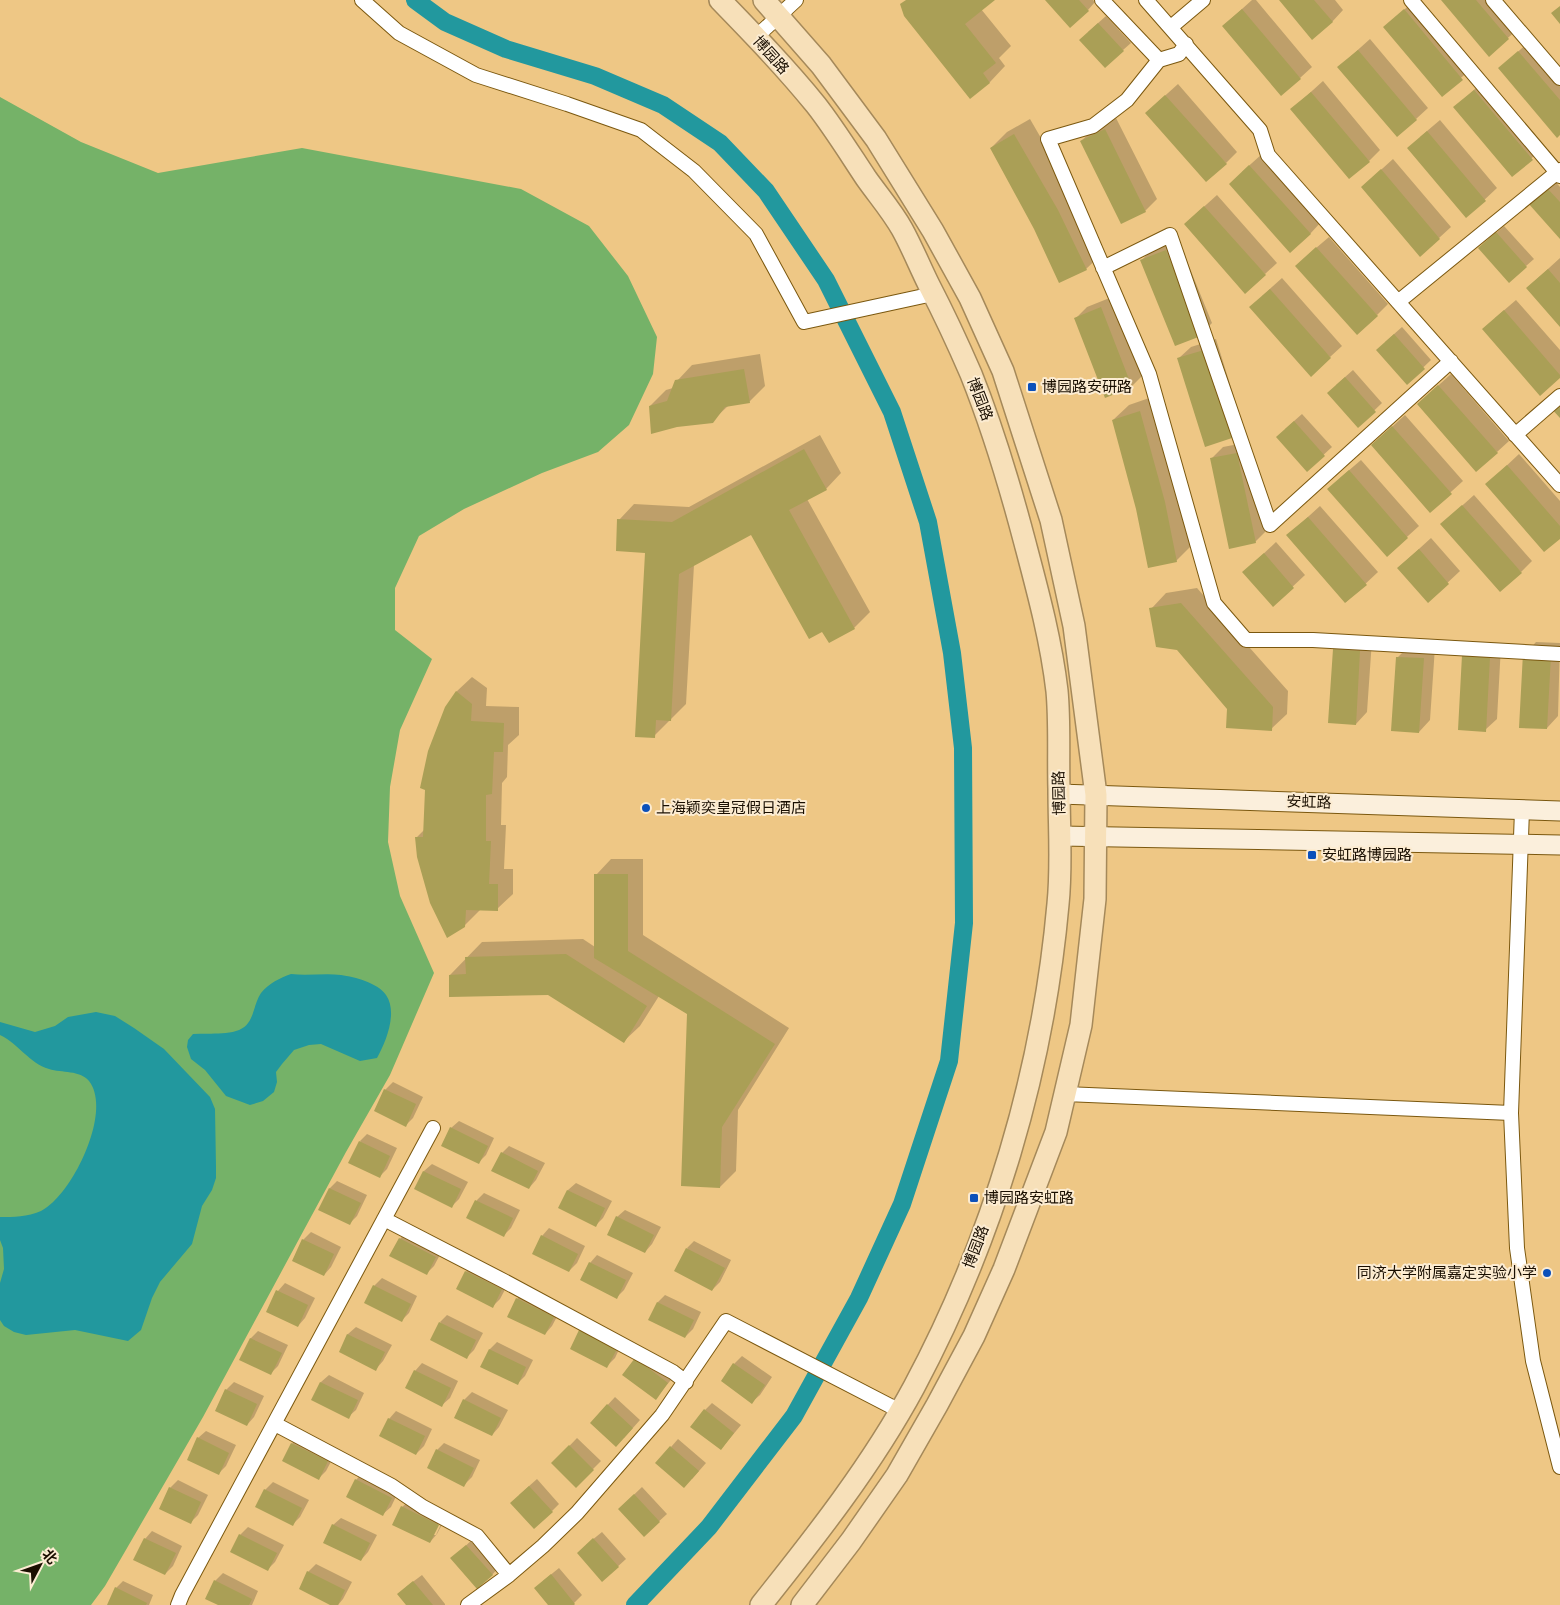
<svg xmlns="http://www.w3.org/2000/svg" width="1560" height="1605" font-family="Bitter,'Noto Sans SC',serif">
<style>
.green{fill:#75b268}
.water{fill:#22989e}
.shadow{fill:#0003;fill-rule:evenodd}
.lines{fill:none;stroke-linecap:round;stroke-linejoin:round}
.canal{stroke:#22989e;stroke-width:18}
.building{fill:#aa9f56}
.minor-casing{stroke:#7b580f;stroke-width:16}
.secondary-casing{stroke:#7b580f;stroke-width:21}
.primary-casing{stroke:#a5895a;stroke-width:24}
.minor{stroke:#fff;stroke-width:14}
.secondary{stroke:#fbefdc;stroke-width:19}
.primary{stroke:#f7e0b9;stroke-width:21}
.poi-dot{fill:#0b50ba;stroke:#fcecd2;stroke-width:2}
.labels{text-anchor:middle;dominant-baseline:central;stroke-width:4;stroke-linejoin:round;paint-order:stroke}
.street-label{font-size:15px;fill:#190e00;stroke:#fcecd2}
.poi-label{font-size:15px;fill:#190e00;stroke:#fcecd2;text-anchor:start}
</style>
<rect width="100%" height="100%" fill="#eec785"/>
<path class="green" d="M0,97L81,142L158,173L302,148L521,189L589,226L628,276L657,337L653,374L629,425L598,452L542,473L464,509L419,536L395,588V630L432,659L400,730L390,787L388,842L400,896L434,973L390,1075L346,1152L203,1417L105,1586L91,1605H0Z"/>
<path class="water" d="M291,974C307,976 325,973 341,975C355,977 378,983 386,995C398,1012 386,1042 377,1058L360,1061L321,1044L309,1045L294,1050L282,1064L276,1072L277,1082L274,1092L263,1101L250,1105L226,1096L205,1070L191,1059L187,1047L188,1040L193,1034C207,1033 223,1035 236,1031C255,1026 252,1006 261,993C269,983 280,978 291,974Z
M96,1012L115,1016L134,1028L164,1049L210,1097L215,1109L216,1167V1178L212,1190L202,1206L192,1244L160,1282L152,1298L141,1330L128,1341L75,1330L26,1335L14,1332L4,1326L0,1320V1283L4,1269L3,1248L0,1240V1217C14,1217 27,1217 41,1211C72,1196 113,1111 89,1081C80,1070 62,1073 49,1069C29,1063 19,1044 0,1035V1022L35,1032L55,1026L68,1017Z"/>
<path class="shadow" d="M907,0H993L981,9L1011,46L999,58L1005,66L990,82L970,97Z
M1046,0H1093L1095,2L1088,10Z
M1252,0H1256L1312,67L1300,78L1223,26Z
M1280,0H1335L1343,10L1332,22Z
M1415,0L1473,67L1442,95L1385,27Z
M1443,0H1497L1520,27L1489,55Z
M1106,16L1131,43L1123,50L1088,32Z
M1370,39L1428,108L1416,119L1351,56Z
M1531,40L1560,75V134L1500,68Z
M1486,79L1544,147L1513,175L1455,107Z
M1323,81L1380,150L1369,161L1292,109Z
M1178,84L1237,152L1226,163L1158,102Z
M1116,118L1157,199L1145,211L1081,141L1093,130Z
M1030,119L1074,195L1102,254L1086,269L1035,228L991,148L1007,132Z
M1440,120L1497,188L1466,217L1420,137Z
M1262,154L1321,222L1310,234L1242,172Z
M1393,159L1451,227L1439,238L1362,187Z
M1554,180L1560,187V236L1530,203Z
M1217,195L1277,263L1265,274L1197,213Z
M1504,226L1534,259L1526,266L1487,241Z
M1329,237L1388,304L1377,315L1309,254Z
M1178,239L1212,323L1200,335L1142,260L1153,248Z
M1560,258V325L1527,288Z
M1282,278L1342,346L1330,357L1262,296Z
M1112,297L1143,375L1132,386L1076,318L1087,307Z
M1516,300L1560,350V376L1495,318Z
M1402,327L1431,360L1407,383L1385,342Z
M1216,339L1243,426L1231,437L1179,358L1191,347Z
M760,354L765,386L749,402L729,405L712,421L650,406L666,390L673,388L677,381L692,365Z
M1353,370L1382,403L1358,426L1336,385Z
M1451,374L1509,441L1497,452L1430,393Z
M1155,396L1192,545L1176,561L1137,509L1113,420L1129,405Z
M1302,414L1332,447L1307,470L1285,429Z
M1405,415L1463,481L1430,511L1372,445Z
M820,435L841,473L826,489L807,499L870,612L854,628L752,533L694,565L686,704L654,736L647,552L619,520L634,504L689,507Z
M1249,442L1267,530L1255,542L1212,458L1223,447Z
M1519,454L1560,501V537L1487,484Z
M1361,460L1419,526L1387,555L1340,478Z
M1474,495L1532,561L1521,572L1454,513Z
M1320,506L1378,572L1346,602L1288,535Z
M1431,538L1460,571L1428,601L1398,568Z
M1276,542L1305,575L1273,605L1244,572Z
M1197,588L1288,691L1287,714L1271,729L1228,709L1151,609L1166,593Z
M1346,638L1372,640L1367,712L1356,724L1334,650Z
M1536,642L1560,643L1558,716L1547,728L1525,654Z
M1409,646L1435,647L1430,720L1419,732L1397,658Z
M1501,646L1497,719L1485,730L1464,656Z
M472,677L487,688L486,706L519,707V735L508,745L507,777L502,783L501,825H506L504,869H513V894L497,909H481L464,926L416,838L425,829L456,692Z
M611,859H643V935L789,1028L738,1110L736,1171L720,1187L688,1014L659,996L640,1026L624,1041L549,994L450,975L482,942L583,939L595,947L596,875Z
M393,1082L423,1097L413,1118L406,1125L385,1090Z
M459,1121L494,1138L486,1155L478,1163L451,1128Z
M367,1134L397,1148L387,1169L380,1176L360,1141Z
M509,1146L545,1163L536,1180L529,1188L502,1153Z
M432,1164L468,1182L459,1199L452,1206L416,1188L424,1171Z
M337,1181L367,1195L357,1216L350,1223L320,1209L330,1188Z
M576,1183L612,1201L603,1218L596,1225L560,1207L568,1190Z
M484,1193L520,1210L511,1228L504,1235L468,1217L477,1200Z
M625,1210L661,1227L652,1244L645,1252L617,1217Z
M549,1228L585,1246L577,1263L569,1271L542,1236Z
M407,1231L443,1249L434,1266L427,1273L400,1239Z
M311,1232L341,1247L331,1267L324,1275L293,1260L303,1240Z
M694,1241L731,1260L720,1282L712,1290L687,1248Z
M597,1255L633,1273L624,1290L617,1297L590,1263Z
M473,1264L509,1282L500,1299L493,1306L466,1271Z
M382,1278L417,1296L409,1313L402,1320L374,1286Z
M285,1283L315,1298L305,1318L298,1326L268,1311L278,1291Z
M525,1291L561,1309L552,1326L545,1334L517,1299Z
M665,1295L701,1312L693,1329L685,1337L650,1319L658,1302Z
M447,1315L483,1333L474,1350L467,1357L440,1322Z
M588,1324L623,1341L615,1358L607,1366L580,1331Z
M356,1327L392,1345L383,1361L376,1369L340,1351L348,1334Z
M258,1331L288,1345L278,1366L271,1373L241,1359L251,1338Z
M497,1342L533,1360L525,1376L517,1384L482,1366L490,1349Z
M742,1356L772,1377L760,1395L752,1402L734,1364Z
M636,1359L675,1375L656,1398Z
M422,1363L458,1381L450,1398L442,1405L415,1371Z
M329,1375L364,1393L356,1410L348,1417L313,1400L321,1382Z
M234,1382L264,1396L254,1417L247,1425L226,1390Z
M472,1392L508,1410L499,1427L492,1435L464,1400Z
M615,1397L640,1420L624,1438L591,1423Z
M712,1403L741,1425L721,1449L705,1410Z
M396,1411L432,1429L424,1446L416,1454L389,1419Z
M206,1431L236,1445L226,1466L219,1473L198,1438Z
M299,1436L335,1454L326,1471L319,1478L292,1443Z
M577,1438L601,1461L576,1486L553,1463Z
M678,1439L706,1463L692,1479L671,1447Z
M444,1443L480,1460L472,1477L464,1485L437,1450Z
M363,1472L399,1490L391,1507L383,1514L356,1480Z
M537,1479L559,1504L552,1511L519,1495Z
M178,1480L208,1495L198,1515L190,1523L170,1488Z
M273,1482L309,1500L300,1517L293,1524L265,1490Z
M642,1487L667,1514L644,1535L619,1509Z
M410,1500L446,1517L437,1534L430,1542L402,1507ZM441,1519L443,1520L436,1535H433Z
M341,1518L377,1535L368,1552L361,1560L333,1525Z
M248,1527L284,1545L275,1562L268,1569L240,1535Z
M152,1531L182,1546L173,1566L165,1574L145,1539Z
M602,1532L626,1559L603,1580L586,1545Z
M474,1538L499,1567L492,1575L460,1551Z
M316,1564L352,1582L343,1599L338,1605H333L308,1572Z
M559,1568L582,1595L572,1605H549L543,1581Z
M223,1573L258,1591L252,1605H221L215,1581Z
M422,1575L445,1604V1605H408L406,1587Z
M123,1581L153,1595L149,1605H108L116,1588Z"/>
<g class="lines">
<path class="canal" d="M415,0L445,22L506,49L595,76L663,105L720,143L766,191L826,280L892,412L928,522L952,653L963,748L964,923L949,1061L902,1204L859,1298L794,1416L709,1527L635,1605"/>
</g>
<path class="building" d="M906,0H995L965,24L996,63L983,73L990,83L970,99L904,16L900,4Z
M1045,0H1079L1089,11L1070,28Z
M1279,0H1314L1333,22L1312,40Z
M1441,0H1476L1509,39L1489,57Z
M1560,6V24L1551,13Z
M1242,9L1301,79L1281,96L1222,26Z
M1404,9L1463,80L1442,97L1383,27Z
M1098,23L1124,51L1105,68L1079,40Z
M1358,50L1417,120L1397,137L1337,67Z
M1518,51L1560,100V135L1557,138L1498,68Z
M1474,90L1533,160L1512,177L1453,107Z
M1311,92L1370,162L1349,179L1290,109Z
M1165,95L1227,164L1206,182L1145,113Z
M1105,129L1146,212L1121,224L1080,141Z
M1427,131L1486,201L1466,218L1407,148Z
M1014,134L1058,210L1087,270L1059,283L1034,229L990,148Z
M1249,165L1311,234L1290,253L1229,184Z
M1381,169L1440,239L1420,257L1361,187Z
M1546,187L1560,202V239L1528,203Z
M1204,206L1266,275L1245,294L1184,224Z
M1496,232L1527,267L1509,283L1478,248Z
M1316,247L1378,316L1357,335L1295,266Z
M1166,250L1201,336L1175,346L1140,260Z
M1548,269L1560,283V327L1526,288Z
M1270,289L1331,358L1311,377L1249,307Z
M1101,307L1132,387L1105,398L1074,318Z
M1504,310L1560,375V378L1540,396L1482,329Z
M1394,334L1425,369L1407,385L1376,350Z
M1204,350L1232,438L1205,447L1177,358Z
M744,369L750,403L725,407L713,423L677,427L651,434L649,406L667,401L675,380Z
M1345,377L1376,412L1358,428L1327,393Z
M1438,385L1498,453L1476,472L1417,404Z
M1560,398V418L1550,407Z
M1140,411L1165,502L1177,562L1148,568L1136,509L1112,420Z
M1294,421L1325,456L1307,472L1276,437Z
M1392,426L1452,494L1430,513L1371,445Z
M804,449L827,490L789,510L855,629L829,643L822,632L809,639L751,535L679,574L671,721L656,720L655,738L635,737L645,553L616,551L617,519L672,522Z
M1237,453L1256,543L1229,549L1210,458Z
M1507,465L1560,526V539L1544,552L1485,484Z
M1349,470L1408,538L1387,557L1327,489Z
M1462,505L1522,573L1500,592L1440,524Z
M1308,517L1367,585L1345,603L1286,535Z
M1419,549L1449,584L1428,603L1397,568Z
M1264,553L1294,588L1273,607L1242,572Z
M1181,603L1273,707L1272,731L1226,728L1227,709L1177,650L1156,647L1149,608Z
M1333,649L1360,651L1356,725L1328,723Z
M1523,653L1551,655L1547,729L1519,728Z
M1462,655L1490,657L1486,732L1458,730Z
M1396,657L1424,658L1419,733L1391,731Z
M456,691L472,704L471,721L504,723L503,752H494L492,794L486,795V841H491L489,884H498V911L466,910L465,927L447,938L430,903L417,857L415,837H423L425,790L420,788L428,751L445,707Z
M594,874H628V951L775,1044L722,1127L720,1188L681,1186L687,1014L594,958Z
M566,954L647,1006L624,1043L548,995L449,997V975L466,974L465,957Z
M384,1089L416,1104L406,1127L374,1111Z
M450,1127L488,1146L479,1164L441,1146Z
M359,1141L390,1156L380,1178L348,1163Z
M501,1152L538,1171L529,1189L491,1171Z
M423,1171L461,1189L452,1208L414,1189Z
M329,1188L361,1203L350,1225L318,1210Z
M567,1190L605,1208L596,1227L558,1208Z
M475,1200L513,1218L504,1237L466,1218Z
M616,1216L654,1235L645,1253L607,1235Z
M541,1235L578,1254L569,1272L532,1254Z
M399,1238L436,1257L427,1275L389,1256Z
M302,1239L334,1254L324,1276L292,1261Z
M686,1248L725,1268L712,1291L674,1271Z
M589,1262L626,1280L617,1299L580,1280Z
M465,1271L502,1289L493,1308L456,1289Z
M373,1285L411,1304L402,1322L364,1303Z
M276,1290L308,1305L298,1327L266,1312Z
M516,1298L554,1317L545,1335L507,1317Z
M657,1302L694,1320L685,1338L648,1320Z
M439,1322L476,1340L467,1359L430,1340Z
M579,1330L617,1349L607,1368L570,1349Z
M347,1334L385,1352L376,1371L339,1352Z
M250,1338L282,1353L271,1375L239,1360Z
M489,1349L526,1367L518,1385L480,1367Z
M635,1358L668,1383L656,1400L622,1375Z
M733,1363L765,1385L752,1404L721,1381Z
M414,1370L451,1388L442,1407L405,1388Z
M320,1382L358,1400L349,1419L311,1400Z
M225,1389L257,1404L247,1426L215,1411Z
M463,1399L501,1418L492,1436L454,1418Z
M607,1404L633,1428L616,1447L590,1423Z
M704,1409L734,1433L721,1450L690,1427Z
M388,1418L425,1436L416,1455L379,1436Z
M197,1437L229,1453L219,1475L187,1460Z
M291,1443L328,1461L319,1480L282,1461Z
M569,1445L594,1470L576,1488L551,1463Z
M670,1446L699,1471L684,1488L655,1463Z
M436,1449L474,1468L464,1487L427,1468Z
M355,1479L392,1498L383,1516L346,1497Z
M529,1486L553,1512L534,1529L510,1503Z
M169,1487L201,1502L191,1524L159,1509Z
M264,1489L302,1508L293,1526L255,1507Z
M634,1494L660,1522L644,1537L618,1509Z
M401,1506L439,1525L430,1543L392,1525Z
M332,1524L370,1543L361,1561L323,1543Z
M239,1534L277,1553L268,1571L230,1552Z
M144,1538L176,1553L165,1575L133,1560Z
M593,1538L619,1567L602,1582L577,1553Z
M466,1545L493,1575L477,1589L450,1558Z
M307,1571L345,1590L338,1605H330L299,1589Z
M551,1574L575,1604L574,1605H548L534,1588Z
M214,1580L252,1599L249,1605H218L205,1599Z
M413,1581L433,1605H406L397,1594Z
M115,1587L147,1603L146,1605H107Z"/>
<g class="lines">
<defs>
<path id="minor" d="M362,0L399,33L476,75L567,104L641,130L694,171L756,234L804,322L933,294
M1102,0L1159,60L1179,54L1186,44
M1146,0L1260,130L1268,155L1560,485
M1411,0L1560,176
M1493,0L1560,78
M1171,27L1203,0
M756,37L796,0
M1159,60L1127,100L1093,126L1048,139L1149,374L1214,603L1246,640H1313L1560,654
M1103,268L1170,235L1270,525L1451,361
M1398,302L1560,170
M1515,435L1560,396
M1522,810L1511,1113L1517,1248L1533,1361L1560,1467
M1065,1094L1511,1113
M384,1219L504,1281L673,1372L686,1382
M275,1424L392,1486L423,1507L477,1536L509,1575
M178,1605L182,1595L433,1128
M468,1605L509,1575L543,1546L577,1513L662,1415L726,1321L900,1411"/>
<path id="secondary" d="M1059,794L1560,811
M1061,836L1560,845"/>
<path id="primary" d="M720,0C753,34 786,68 816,105C834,128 850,154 866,178C878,195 892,211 902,229C912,247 920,267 929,285C944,314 958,344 971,374C993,429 1010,486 1025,543C1038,592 1051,640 1057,691C1060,723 1058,756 1059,789C1059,827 1062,866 1058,904C1043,1072 993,1239 914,1387C872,1465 816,1536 761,1605
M764,0L821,65L876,139L933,231L970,298L1003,371L1051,520L1074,626L1096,795L1095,899L1081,1025L1056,1132L1004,1269L974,1336L937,1405L897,1475L851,1541L802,1605"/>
</defs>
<use href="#minor" class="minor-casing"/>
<use href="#secondary" class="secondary-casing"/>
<use href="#primary" class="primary-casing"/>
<use href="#minor" class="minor"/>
<use href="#secondary" class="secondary"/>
<use href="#primary" class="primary"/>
</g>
<g class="poi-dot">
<rect x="1027" y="382" width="10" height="10" rx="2.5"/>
<circle cx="646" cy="808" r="5"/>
<rect x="1307" y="850" width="10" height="10" rx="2.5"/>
<rect x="969" y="1193" width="10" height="10" rx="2.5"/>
<circle cx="1547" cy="1273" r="5"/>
</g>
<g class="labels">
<g class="street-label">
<text transform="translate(771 55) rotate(48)">博园路</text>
<text transform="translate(980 399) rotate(69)">博园路</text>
<text transform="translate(1059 793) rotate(-91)">博园路</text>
<text transform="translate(1309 802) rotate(2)">安虹路</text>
<text transform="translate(976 1247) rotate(-69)">博园路</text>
</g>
<g class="poi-label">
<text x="1042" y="387">博园路安研路</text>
<text x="656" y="808">上海颖奕皇冠假日酒店</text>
<text x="1322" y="855">安虹路博园路</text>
<text x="984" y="1198">博园路安虹路</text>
<text x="1537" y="1273" text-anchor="end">同济大学附属嘉定实验小学</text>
</g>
</g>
<g transform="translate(40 1565) rotate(49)" stroke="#fcecd2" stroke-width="4" paint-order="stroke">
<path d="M0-4L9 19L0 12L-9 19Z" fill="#190e00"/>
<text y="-8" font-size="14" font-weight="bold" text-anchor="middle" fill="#190e00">北</text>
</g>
</svg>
